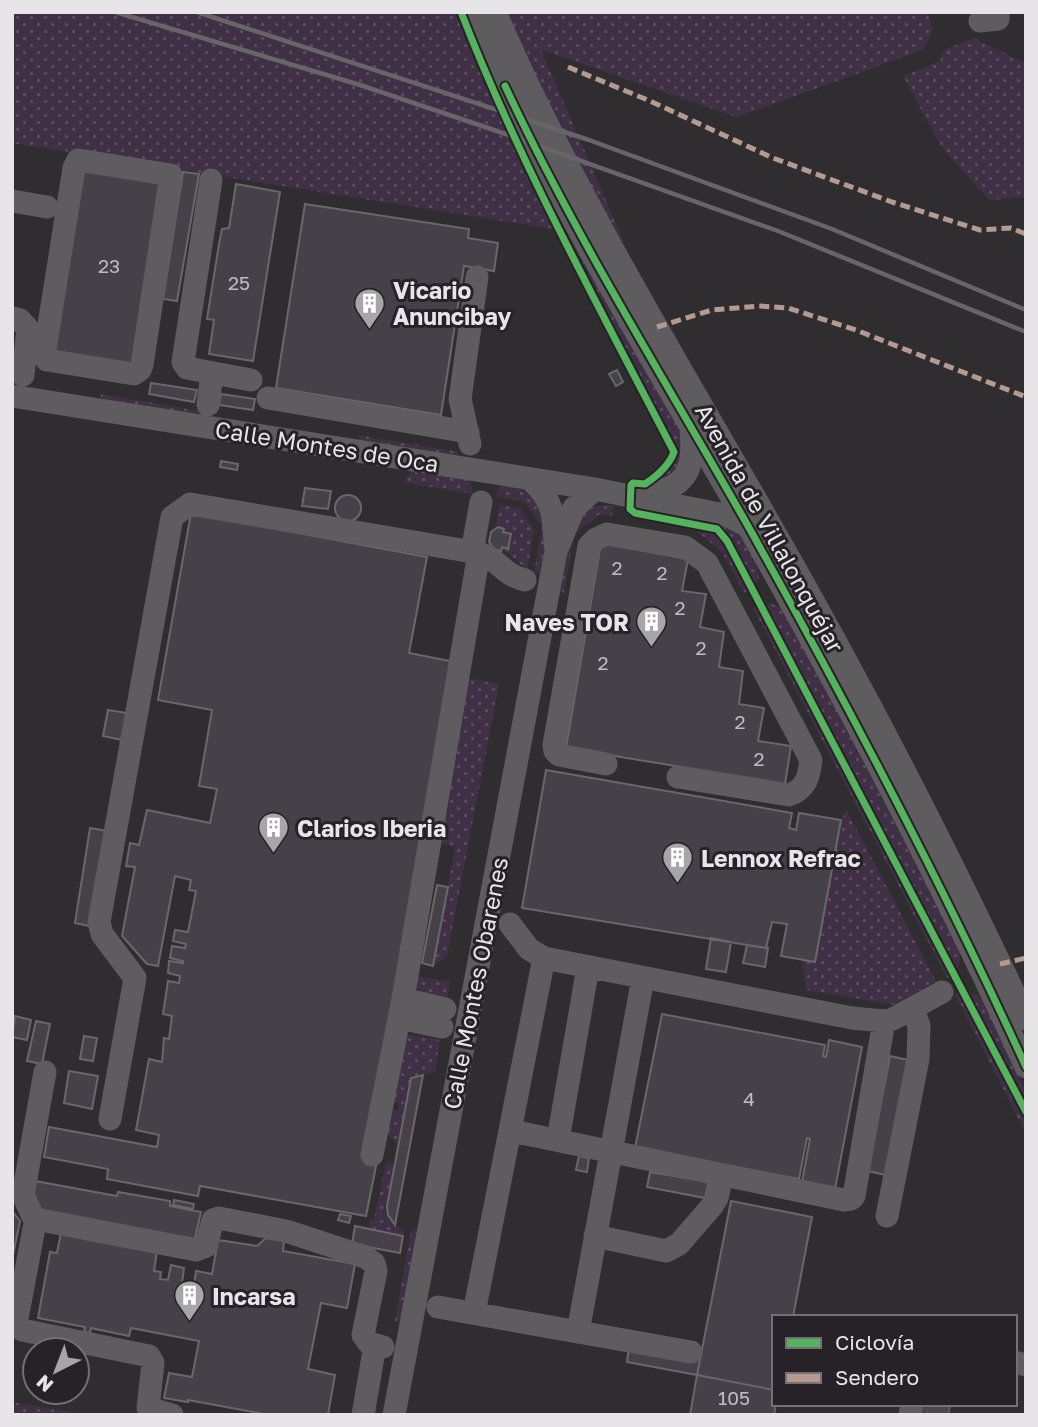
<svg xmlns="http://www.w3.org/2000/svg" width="1038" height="1427" font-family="'Golos Text',sans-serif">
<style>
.green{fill:url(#green-dots)}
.building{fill:#464148;stroke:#6a676a;stroke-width:2}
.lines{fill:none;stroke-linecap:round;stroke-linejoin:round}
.minor-tunnel{stroke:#4c494d;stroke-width:23;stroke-dasharray:23 11;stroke-linecap:butt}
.minor{stroke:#5e5c5f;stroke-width:23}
.rail{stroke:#676568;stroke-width:4.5}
.quiet{stroke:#b69a8f;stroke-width:5;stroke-dasharray:10 5;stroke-linecap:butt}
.cycleway-casing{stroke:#272228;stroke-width:11}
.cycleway{stroke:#56b35d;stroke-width:7}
.labels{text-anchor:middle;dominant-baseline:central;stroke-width:6;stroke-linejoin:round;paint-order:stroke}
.number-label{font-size:19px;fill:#c0bcc1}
.poi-label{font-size:23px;font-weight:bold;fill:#e8e5e9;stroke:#272228;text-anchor:start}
.street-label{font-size:23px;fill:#e8e5e9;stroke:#272228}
</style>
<defs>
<pattern id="green-dots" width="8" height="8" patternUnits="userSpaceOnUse" patternTransform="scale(1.75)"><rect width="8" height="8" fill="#403045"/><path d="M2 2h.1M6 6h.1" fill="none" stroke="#5c4e60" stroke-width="1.8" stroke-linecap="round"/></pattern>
</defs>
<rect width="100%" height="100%" fill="#302d31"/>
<path class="green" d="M12,12H927L933,30L923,50L737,117L541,50L624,242L596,237L962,913L683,433L682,469L650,488L673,466L679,451L566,231L12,143Z
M974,38L1026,64V197L989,200L942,148L903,76L940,61L944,50Z
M100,394L200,411L197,417L104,403Z
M358,435L459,452L455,458L361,443Z
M413,470L469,479L473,494L402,482Z
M506,485C556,495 548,534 540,574L534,573L542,527L525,502L495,496L499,488Z
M499,505L520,508L534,530L527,570L507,552L501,551L502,547L508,548L511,534L503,532L504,529L496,524Z
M614,505L612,516L600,514L574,534L564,593L557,591C563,568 568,524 587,510C595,505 605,505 614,505Z
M636,506L726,525C746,535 757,556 759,578L752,587L744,593L722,552L681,518L636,509Z
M771,603L779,607L787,615L958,945C962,960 961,970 947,978L753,608L761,604Z
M469,678L499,684L447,956L433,966L455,847L438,842Z
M847,811L936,981L895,1005L806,990L802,960L815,962L841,820Z
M413,975L450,982L447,998C431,995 414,995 413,975Z
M970,992L979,995L985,1004L1026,1092V1134L955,994Z
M404,1034L440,1040L435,1072L411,1078L399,1146L384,1131L388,1110L398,1111L399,1103L390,1102Z
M386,1162L395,1164L388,1215L395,1225L404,1231L403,1236L369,1229L370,1220H374Z
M411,1230L417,1231L418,1235L401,1322L395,1321Z
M12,1402L85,1415H12Z"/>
<path class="building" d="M81,164L167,178L136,366L50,351Z
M183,172L199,174L177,301L163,299Z
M236,184L280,192L253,361L209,354L214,320L207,319L219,244L222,229L229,228Z
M305,204L469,229L468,238L498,243L494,271L464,266L441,415L276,388Z
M617,370L623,382L616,386L609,374Z
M151,383L197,390L194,402L149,394Z
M221,394L255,399L253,410L219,405Z
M221,461L238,464L237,470L220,467Z
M305,488L331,491L328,509L302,506Z
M335 508a13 13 0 1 1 26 0a13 13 0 1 1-26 0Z
M191,513L427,557L409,653L455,662L377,1161L366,1216L200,1186L198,1196L107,1179L108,1169L44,1157L49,1127L157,1147L159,1135L136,1130L149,1059L162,1062L164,1038L169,1039L172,1016L163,1014L168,981L179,983L180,976L168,973L169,961L183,963V961L170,958L172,946L185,948L186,944L173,941L175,930L188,932L196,891L189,890L191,880L175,876L158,966L147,964L122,936L135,867L126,866L130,843L139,845L147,810L210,823L217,789L199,786L212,710L158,700Z
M498,527L504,529L503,532L511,534L508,549L502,547L501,551L494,549L489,542L491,532Z
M601,543L688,559L682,591L706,594L700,627L724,632L719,667L743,671L739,704L764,708L758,741L791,746L785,784L566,748Z
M108,710L127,713L122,740L103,736Z
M546,770L792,813L789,828L796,830L799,813L841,820L815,962L781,956L787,924L772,922L766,948L522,908Z
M90,828L107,831L89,926L75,923Z
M437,885L448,887L433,966L422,963Z
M711,938L731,942L726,972L706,969Z
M747,945L768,948L765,967L743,963Z
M662,1014L825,1045L823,1056L826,1057L829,1040L862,1047L835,1189L802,1182L810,1139L807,1138L799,1179L635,1148Z
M15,1016L31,1020L27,1040L12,1037Z
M36,1021L50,1024L42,1064L27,1061Z
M84,1036L97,1038L93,1061L80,1059Z
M890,1056L913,1061L890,1176L868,1171Z
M69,1071L98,1076L92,1109L64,1103Z
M423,1075L395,1225L388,1215L387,1206L411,1078Z
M579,1156L589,1158L587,1172L576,1170Z
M650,1172L709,1182L705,1198L647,1187Z
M35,1181L117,1196L118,1192L170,1201V1206L201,1212L195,1239L42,1211L32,1195Z
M174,1200L194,1204L193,1209L173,1205Z
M731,1201L812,1217L793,1317H774V1390L697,1375Z
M12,1211L20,1221L12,1260Z
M340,1214L351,1216L349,1223L338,1220Z
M355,1226L403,1236L400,1253L352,1244Z
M61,1233L157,1251L154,1271L161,1272L160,1279L168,1280L171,1265L184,1268L182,1283L194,1285L196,1271L212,1274L218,1240L257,1246L266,1238L284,1241L283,1251L355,1264L347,1308L321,1303L308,1369L335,1375L328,1415H269L188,1400V1402L164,1398L169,1373L192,1377L199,1341L131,1328L129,1336L91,1328L90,1333L84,1332L85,1327L38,1318L50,1252L57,1253Z
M629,1347L700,1360L697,1375L627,1362Z
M697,1375L774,1390V1404H776L774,1415H690Z
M919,1404H950L948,1415H916Z"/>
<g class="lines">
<path class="minor-tunnel" d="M936,1415L938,1404"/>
<path class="minor" d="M473,12C548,191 651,356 747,524C847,701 942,882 1026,1067
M495,12C571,189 673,354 768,521C861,683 947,849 1026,1019
M980,21L998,19V12
M78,160L171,175L142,365L140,370L134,374L47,360L44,356L74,168Z
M211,180L183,362L187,368L251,380
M12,201L47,207
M12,318L20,320L28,329L23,375
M12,396L595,489L729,516L748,526
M268,398L468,432
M208,405L212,373
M470,444L460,399L477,277
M530,479C553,500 554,514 555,544
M644,497C686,486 695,473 691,430
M472,552L481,502
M606,764L559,755L555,751L554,745L589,546L596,539L607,534L685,547L707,563L811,760C809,777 806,789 789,795L678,777
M510,924L529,949L544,958L852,1018L884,1021L893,1019L942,992
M445,1009L403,999L479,553C498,558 501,574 525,580
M399,1018L442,1027
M110,1119L135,978L102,934L99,922L172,517L190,504L479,553
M512,1131L844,1200L851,1199L854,1196L884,1021
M558,1140L588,967
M372,1155L403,999
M887,1216L918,1059L919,1026L913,1008
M36,1223L23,1195L45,1072
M595,1236L666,1251L679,1244L712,1206L717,1198L722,1175
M438,1307L691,1352
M474,1313L544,958
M578,1332L643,978
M1015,1362L1026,1365
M172,1415L148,1408L153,1363L149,1356L22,1330L16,1324L34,1228L41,1220L196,1250L206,1246L213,1220L219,1218L286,1231L365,1257L374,1263L376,1271L363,1335L369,1343L383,1347
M363,1415L375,1345
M394,1415L556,551L574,508L595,489
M910,1415L912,1404"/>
<path class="rail" d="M115,12L357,84L497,131L778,231L1026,332
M197,12L589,140L832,229L1026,310"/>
<path class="quiet" d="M568,67L650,101L773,158L892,202L980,230L1011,228L1026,234
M657,327L712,310L759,306L788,308L856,330L1026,397
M1000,964L1026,958"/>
<defs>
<path id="cycleway" d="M461,12C520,164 599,307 674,452C669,466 657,476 645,484L633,483L631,485L630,509L635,513L717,529L727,541L1026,1112
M505,86C576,238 665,380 748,526C847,703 942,883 1026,1067"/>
</defs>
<use href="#cycleway" class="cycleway-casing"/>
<use href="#cycleway" class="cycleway"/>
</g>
<defs>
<symbol id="building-pin" viewBox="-11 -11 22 30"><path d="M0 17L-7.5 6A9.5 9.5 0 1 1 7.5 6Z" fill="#a8a5a9" stroke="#272228"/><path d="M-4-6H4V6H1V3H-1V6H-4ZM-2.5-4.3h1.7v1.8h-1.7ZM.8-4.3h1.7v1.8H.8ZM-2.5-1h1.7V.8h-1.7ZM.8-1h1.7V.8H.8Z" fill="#fff"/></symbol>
</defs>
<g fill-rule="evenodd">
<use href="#building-pin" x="352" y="286" width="35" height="47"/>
<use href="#building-pin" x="634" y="604" width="35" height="47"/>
<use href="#building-pin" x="256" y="810" width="35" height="47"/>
<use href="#building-pin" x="660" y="840" width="35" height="47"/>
<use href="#building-pin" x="172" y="1278" width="35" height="47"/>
</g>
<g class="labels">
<g class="number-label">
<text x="109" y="265">23</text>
<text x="239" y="282">25</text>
<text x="617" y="567">2</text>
<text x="662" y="572">2</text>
<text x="680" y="607">2</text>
<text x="701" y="647">2</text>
<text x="603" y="662">2</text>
<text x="740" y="721">2</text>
<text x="759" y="758">2</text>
<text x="749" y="1098">4</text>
<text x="734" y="1397">105</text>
</g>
<g class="poi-label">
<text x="393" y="290">Vicario<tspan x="393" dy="26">Anuncibay</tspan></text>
<text x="629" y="622" text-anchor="end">Naves TOR</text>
<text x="297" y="828">Clarios Iberia</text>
<text x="701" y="858">Lennox Refrac</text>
<text x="212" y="1296">Incarsa</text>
</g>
<g class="street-label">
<text transform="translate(327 446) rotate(9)">Calle Montes de Oca</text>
<text transform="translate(770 528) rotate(61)">Avenida de Villalonquéjar</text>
<text transform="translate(475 983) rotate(-79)">Calle Montes Obarenes</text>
</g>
</g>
<rect width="1038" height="1427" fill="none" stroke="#e8e5e9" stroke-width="28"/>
<rect x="772" y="1315" width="245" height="91" fill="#272228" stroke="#747075" stroke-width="2"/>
<rect x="786" y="1338" width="35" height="10" fill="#56b35d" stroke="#747075" stroke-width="2"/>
<text x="835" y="1350" font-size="21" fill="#e8e5e9">Ciclovía</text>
<rect x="786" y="1373" width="35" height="10" fill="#b69a8f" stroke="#747075" stroke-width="2"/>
<text x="835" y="1385" font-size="21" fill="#e8e5e9">Sendero</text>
<g transform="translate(56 1371) rotate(222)"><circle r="33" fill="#272228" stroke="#747075" stroke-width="2"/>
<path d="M0-5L12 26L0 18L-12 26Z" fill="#a8a5a9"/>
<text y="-10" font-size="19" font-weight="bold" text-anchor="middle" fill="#e8e5e9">N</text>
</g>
</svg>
